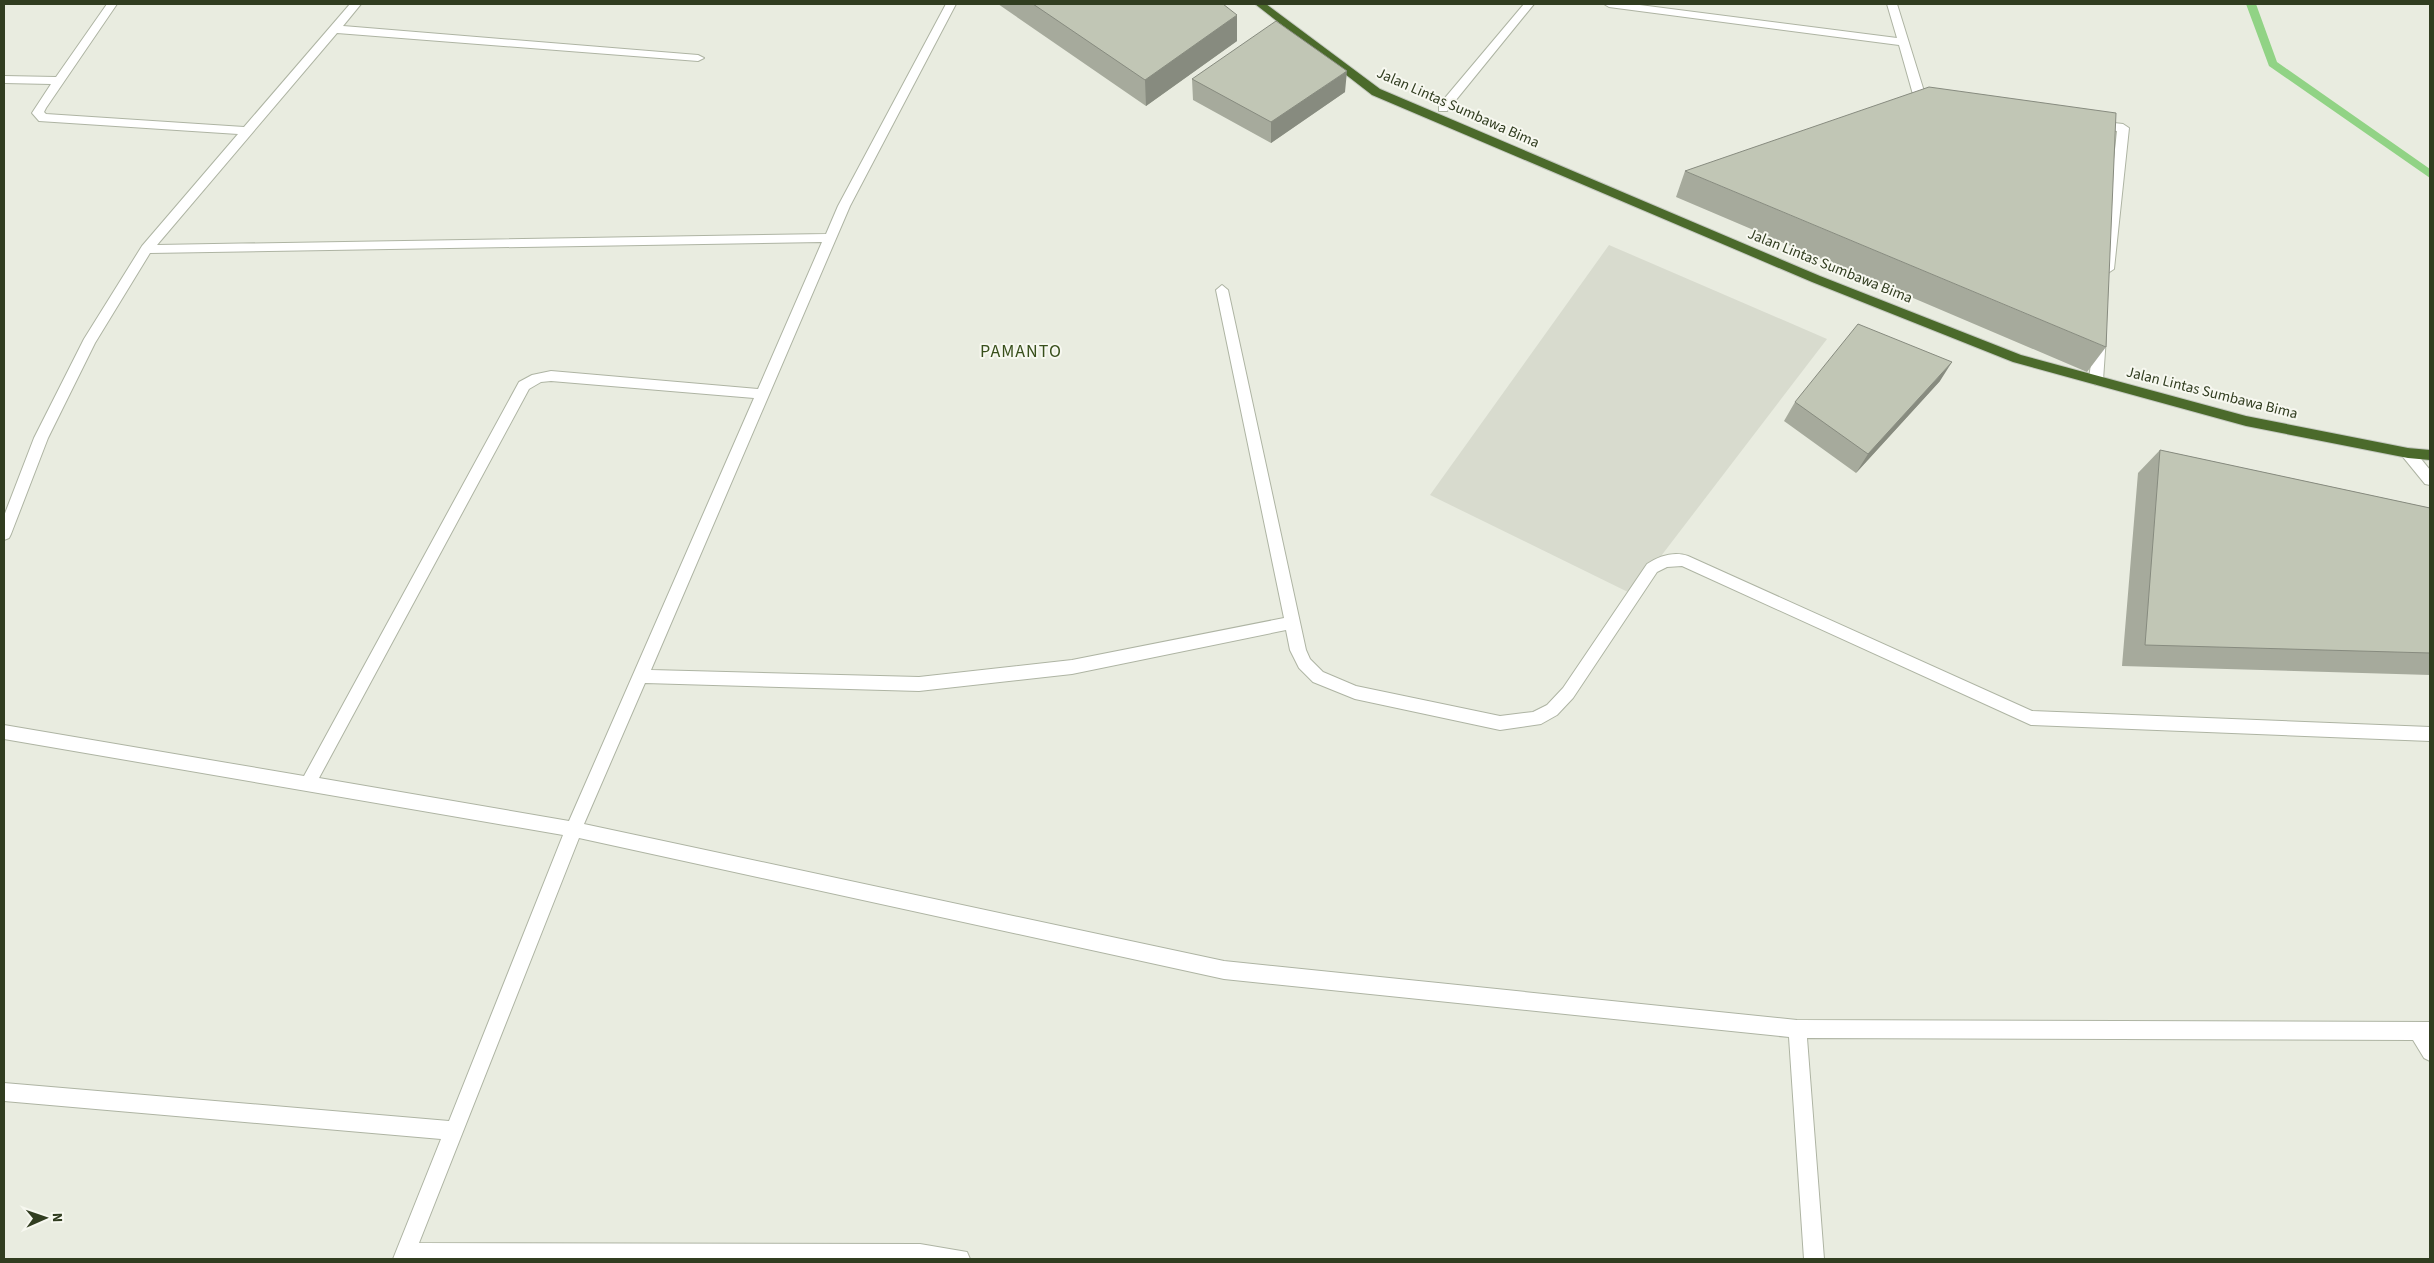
<svg xmlns="http://www.w3.org/2000/svg" width="2434" height="1263" font-family="'Source Sans 3',sans-serif">
<style>
.built{fill:#d8dbce}
.lines{fill:none;stroke-linecap:round;stroke-linejoin:round}
.stream{fill:#91d385;fill-rule:evenodd}
.minor-casing{stroke:#aeb4a3;stroke-width:2}
.highway-casing{stroke:#c5c9c1;stroke-width:2}
.minor{fill:#fff;fill-rule:evenodd}
.highway{fill:#4b6a2b;fill-rule:evenodd}
.wall{fill:#a6aa9c}
.shaded-wall{fill:#878b7f}
.building{fill:#c1c6b5;stroke:#878b7f}
.labels{text-anchor:middle;dominant-baseline:central;stroke-width:4;stroke-linejoin:round;paint-order:stroke}
.street-label{font-size:15px;fill:#313d20;stroke:#f7f8f0}
.quarter-label{font-size:18px;letter-spacing:1px;fill:#384f1b;stroke:#f7f8f0}
</style>
<rect width="100%" height="100%" fill="#e9ece0"/>
<path class="built" d="M1609,245L1827,339L1632,594L1430,495Z"/>
<g class="lines">
<path class="stream" d="M2246,4H2256L2277,62L2430,169V178L2269,66Z"/>
<defs>
<path id="minor" d="M107,4H117L46,108L44,112L46,114L244,127L350,4H361L343,26L698,55L704,58L698,61L337,33L157,245L826,234L838,206L946,4H956L850,206L651,670L919,677L1072,660L1284,618L1216,290L1222,285L1228,290L1306,650L1310,659L1323,672L1356,686L1500,716L1533,712L1547,705L1563,688L1647,564C1659,556 1674,551 1688,556L2032,711L2430,727V741L2031,725L1682,566L1667,567L1657,572L1573,698L1557,715L1541,724L1500,730L1355,699L1313,682L1299,668L1290,650L1286,630L1072,674L919,691L645,683L584,824L1224,961L1797,1020L2430,1022V1061L2424,1058L2413,1040L1807,1038L1824,1259H1804L1789,1037L1224,979L579,838L419,1243L920,1244L967,1252L970,1259H393L441,1139L4,1101V1083L449,1121L563,835L4,739V725L304,776L519,382L532,375L551,371L758,389L822,242L150,253L95,343L48,438L11,534L9,538L4,540V516L34,438L84,339L142,246L238,134L39,121L32,113L51,84L4,83V76L56,77ZM551,381L754,398L569,821L319,778L529,389L541,382Z
M1524,4H1534L1447,111H1439V105Z
M1604,4H1632L1897,38L1887,4H1897L1927,101L1933,105L1927,109L1918,108L1916,105L1899,45L1609,7Z
M2096,121L2123,124L2129,128L2114,269L2108,273L2102,269L2117,131L2092,128L2090,125Z
M2100,332L2106,337L2103,380L2096,385L2089,380L2094,337Z
M2408,448L2413,449L2430,470V485L2425,484L2403,457L2401,453L2403,449Z"/>
<path id="highway" d="M1255,4H1266L1380,89L1820,276L2021,355L2246,416L2408,448L2430,450V460L2408,458L2246,426L2013,362L1812,282L1372,95Z"/>
</defs>
<use href="#minor" class="minor-casing"/>
<use href="#highway" class="highway-casing"/>
<use href="#minor" class="minor"/>
<use href="#highway" class="highway"/>
</g>
<path class="wall" d="M998,4H1223L1237,41L1146,106Z
M1192,79L1345,92L1271,143L1193,100Z
M1685,171L2106,347L2087,372L1676,197Z
M1940,381L1856,473L1784,421L1795,402Z
M2160,450L2430,508V675L2122,666L2138,473Z"/>
<path class="shaded-wall" d="M1237,15V41L1146,106L1145,80Z
M1347,71L1345,92L1271,143V122Z
M1952,362L1940,381L1856,473L1868,454Z"/>
<path class="building" d="M1033,4H1223L1237,15L1145,80Z
M1276,21L1347,71L1271,122L1192,79Z
M1929,87L2116,113L2106,347L1685,171Z
M1858,324L1952,362L1868,454L1795,402Z
M2160,450L2430,508V653L2145,645Z"/>
<g class="labels">
<g class="street-label">
<text transform="translate(1458 108) rotate(24)">Jalan Lintas Sumbawa Bima</text>
<text transform="translate(1830 266) rotate(22)">Jalan Lintas Sumbawa Bima</text>
<text transform="translate(2212 393) rotate(14)">Jalan Lintas Sumbawa Bima</text>
</g>
<g class="quarter-label">
<text x="1021" y="351">PAMANTO</text>
</g>
</g>
<rect width="2434" height="1263" fill="none" stroke="#313d20" stroke-width="10"/>
<g transform="translate(45 1218) rotate(88)" stroke="#f7f8f0" stroke-width="4" paint-order="stroke">
<path d="M0-4L9 19L0 12L-9 19Z" fill="#313d20"/>
<text y="-8" font-size="14" font-weight="bold" text-anchor="middle" fill="#313d20">N</text>
</g>
</svg>
